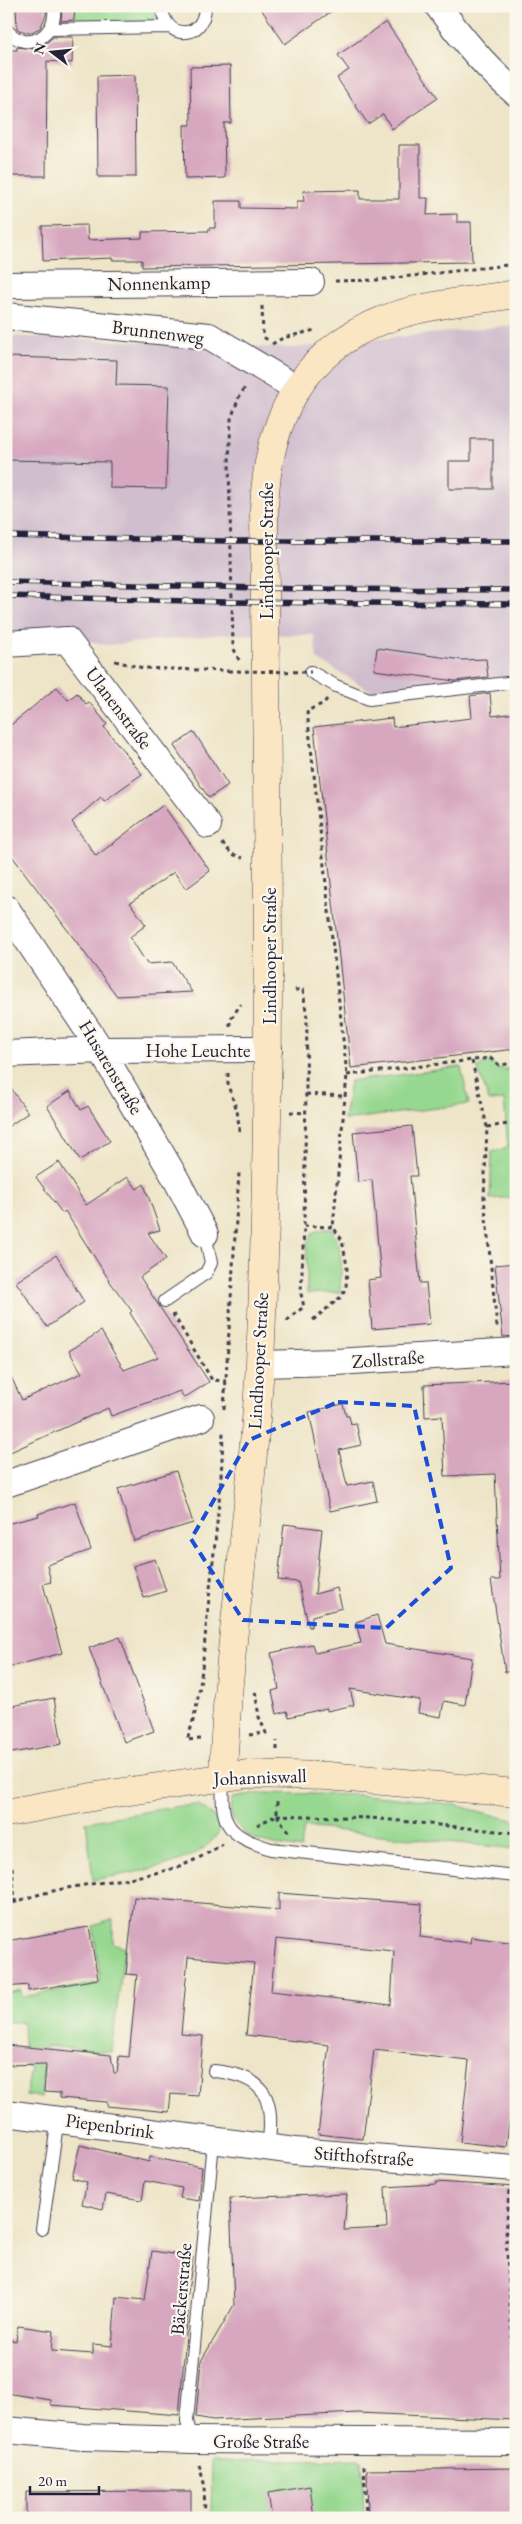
<svg xmlns="http://www.w3.org/2000/svg" width="522" height="2524" font-family="'EB Garamond',serif">
<style>
.industrial{fill:#d0bdcd}
.green{fill:#97d890;stroke:#5c7d66}
.building{fill:#d7a7bf;fill-rule:evenodd}
.lines{fill:none;stroke-linecap:round;stroke-linejoin:round}
.lane-casing{stroke:#413f50;stroke-width:14}
.street-casing{stroke:#413f50;stroke-width:28}
.secondary-casing{stroke:#413f50;stroke-width:29}
.path{stroke:#413f50;stroke-width:3;stroke-dasharray:4 4;stroke-linecap:butt}
.lane{stroke:#fff;stroke-width:12}
.street{stroke:#fff;stroke-width:26}
.secondary{stroke:#fbe6c3;stroke-width:28}
.rail-casing{stroke:#22223b;stroke-width:5.5}
.rail{stroke:#fbf7ec;stroke-width:4;stroke-dasharray:11;stroke-linecap:butt}
.path-bridge{stroke:#413f50;stroke-width:3;stroke-dasharray:4 4;stroke-linecap:butt}
.marked{fill:none;stroke:#1d4ed8;stroke-width:4;stroke-dasharray:10 6;stroke-linejoin:round}
.labels{text-anchor:middle;dominant-baseline:central;stroke-width:4.5;stroke-linejoin:round;paint-order:stroke}
.street-label{font-size:19px;fill:#22223b;stroke:#fbf7ec}
</style>
<rect width="100%" height="100%" fill="#fbf7ec"/>
<filter id="ink" filterUnits="userSpaceOnUse"><feTurbulence type="fractalNoise" baseFrequency=".02" numOctaves="2"/><feDisplacementMap in="SourceGraphic" scale="10" xChannelSelector="R" yChannelSelector="G"/><feConvolveMatrix kernelMatrix="1 2 1 2 8 2 1 2 1" color-interpolation-filters="sRGB"/></filter>
<filter id="wash" filterUnits="userSpaceOnUse"><feTurbulence type="fractalNoise" baseFrequency=".0096" numOctaves="4" result="noise"/><feDisplacementMap in="SourceGraphic" scale="20" xChannelSelector="R" yChannelSelector="G"/><feGaussianBlur stdDeviation="1.12" result="paint"/><feColorMatrix in="noise" values="0 0 0 0 0 0 0 0 0 0 0 0 0 0 0 0 0 1.4 0 .05"/><feComposite in="paint" operator="in"/></filter>
<g filter="url(#wash)">
<rect width="100%" height="100%" fill="#eee5c8"/>
<path class="industrial" d="M516,325V677L464,687L371,691L317,659L314,635L225,634L107,645L65,635L6,638V336L292,348Z"/>
<path class="green" d="M61,6H158V22L61,23Z
M489,1062L501,1069H516V1197L490,1199L492,1152L508,1148L504,1100L489,1101L478,1069L480,1065Z
M461,1067L469,1104L344,1120L350,1081Z
M324,1229H331C344,1248 341,1270 340,1292L307,1294V1243L314,1232Z
M264,1793L365,1795L428,1801L455,1805L516,1821V1849L304,1827L301,1849C287,1846 267,1845 254,1839C240,1832 224,1814 233,1798Z
M198,1805C210,1812 216,1817 220,1830C200,1867 130,1872 93,1880L86,1822L179,1806Z
M113,1919V1943L125,1947L111,2052L46,2046L41,2097L26,2095L31,2069L25,2065L23,2022H6V1994L20,1990L23,1997L101,1982L93,1926Z
M362,2459L364,2518H211L212,2461Z"/>
<g id="blocks">
<path class="building" d="M16,6H46V15L40,28L30,33L19,30L17,28Z
M62,6H75L74,20L61,21Z
M259,6H339L285,44Z
M386,22L438,98L392,129L383,114L368,124L337,78L349,70L338,55Z
M53,37H73L72,63L47,61L46,176H10L11,50H17V47L34,49L44,45Z
M230,66L231,123H224L225,178L185,179L184,125H191L190,67Z
M135,75L136,177H98L97,76Z
M399,145H420V198H428L427,215L457,214V222H471L472,262L142,267V260H112V258L43,261L42,226L87,225L88,240L142,238V232L209,231V228H215V201H241V208L297,209V201H304L303,191L360,190V199H399Z
M6,357L117,360L116,385L169,386L166,489L110,488V462L6,460Z
M471,439H493V489H449V461H471Z
M377,648L462,660L486,659L488,677L455,681L374,670Z
M57,687L68,700L77,693L86,704L89,702L107,724L104,727L142,774L104,801L101,797L72,822L96,856L163,805L210,871L186,889L174,872L130,903L146,925L130,937L147,964L172,962L192,992L117,996L6,848V729Z
M490,693L492,716L516,713V1049L351,1068L314,727L392,718L393,727L472,718L470,696Z
M194,732L228,785L209,798L174,746Z
M6,1081L28,1113L6,1128Z
M70,1091L81,1110L88,1106L110,1141L80,1160L47,1106Z
M412,1126L417,1176H410L420,1283H426L430,1324L372,1329L368,1280L381,1278L372,1180L358,1182L353,1132Z
M59,1162L86,1205L128,1177L137,1189L144,1184L160,1230L148,1233L166,1259L140,1277L209,1382L184,1398L180,1391L111,1416L108,1408L6,1454V1366L22,1400L82,1373L69,1351L101,1331L124,1370L158,1357L130,1313L132,1311L111,1283L65,1211L62,1213L36,1177Z
M56,1255L84,1302L47,1327L16,1282Z
M516,1263V1336L503,1337L495,1265Z
M516,1381V1671L505,1672L491,1580H500L495,1474L445,1476L442,1416L425,1417L424,1385Z
M343,1404L346,1416H349L351,1424L356,1423L361,1445L339,1450L347,1486L373,1481L377,1501L330,1511L309,1412Z
M176,1471L193,1523L134,1541L118,1489Z
M75,1502L91,1550L47,1565L51,1582L43,1584L62,1653L6,1668V1524L39,1516L38,1514Z
M284,1524L322,1529L315,1594L337,1588L342,1608L312,1616L311,1627H309L298,1582L278,1580Z
M155,1559L166,1591L144,1598L133,1566Z
M377,1615L385,1644L472,1658L465,1705L444,1701L441,1717L418,1713L420,1700L350,1689L354,1705L327,1711V1708L289,1717L287,1711L277,1714L272,1691L279,1689L271,1653L312,1644L315,1653L361,1643L356,1622Z
M120,1637L154,1731L124,1742L89,1648Z
M54,1698L62,1744L6,1754V1707Z
M279,1893L422,1904L420,1937L470,1943L471,1937L516,1943V2068L506,2147L460,2142L469,2061L374,2050L363,2139L318,2134L329,2045L246,2035L254,1963L188,1957L181,2034L203,2036L198,2096L171,2094L169,2112L107,2106V2102L60,2098V2093L44,2092L46,2064L6,2065V2045L111,2055L114,2073H117L119,2056L129,2057L137,1975L126,1974L134,1897L279,1910ZM276,1939L394,1951L391,2005L271,1991Z
M89,1927L98,1979L28,1991V1985L6,1987V1941Z
M80,2145L149,2162L150,2157L202,2167L199,2201L180,2198L182,2188L145,2181L142,2200L106,2194L103,2209L82,2204L87,2182L72,2178Z
M436,2182L516,2187V2420L358,2413L213,2420L196,2417L201,2361L234,2305L230,2198L347,2194L344,2230L387,2228L385,2187L436,2184Z
M152,2251L193,2257L185,2312H188L179,2415L51,2405V2400L6,2393V2339L16,2341L18,2326L54,2331L52,2351L93,2354V2344L112,2346L116,2297L145,2300Z
M516,2468V2518H368L367,2470Z
M310,2486L314,2518H272L268,2493Z
M158,2491H191V2518H26V2492Z"/>
</g>
</g>
<g filter="url(#ink)">
<use href="#blocks" fill-opacity="0" stroke="#413f50" stroke-width="1"/>
<g class="lines">
<defs>
<path id="lane" d="M162,6C163,41 205,41 205,6
M6,29C26,55 58,36 54,6
M51,29L169,27
M311,672L336,686L369,699L516,682
M165,1301L206,1273L211,1263L205,1234
M223,1776C221,1823 223,1834 271,1849L516,1876
M214,2071C267,2076 275,2099 268,2148
M42,2229L58,2118
M192,2440L187,2421L213,2142"/>
<path id="street" d="M438,6C461,38 486,68 516,93
M6,285L311,282
M6,316L209,336L296,388
M6,644L67,640L208,825
M6,908L101,1050L176,1179L205,1234
M6,1054L101,1050L269,1049
M260,1364L336,1362L516,1351
M6,1484L201,1418
M6,2113L295,2151L516,2168
M6,2430L83,2437L192,2440L516,2442"/>
<path id="secondary" d="M223,1776C228,1638 253,1501 260,1363C273,1078 267,794 264,509C267,425 299,353 381,321C423,304 471,301 516,294
M6,1813L103,1795L247,1774L328,1776L516,1793"/>
</defs>
<use href="#lane" class="lane-casing"/>
<use href="#street" class="street-casing"/>
<use href="#secondary" class="secondary-casing"/>
<path class="path" d="M335,281L377,280L516,264
M262,306L263,337L268,340
M272,344L283,338L315,330
M239,660L233,647L229,462L231,419L239,397L246,386
M115,661L143,668L229,671
M327,699L324,703L307,711L347,1075L333,1227
M222,843L232,854L243,858
M230,1026V1020L241,1004
M472,1061L487,1127L484,1198L497,1327
M228,1073V1086L237,1110L240,1135
M347,1075L490,1058L499,1065L516,1063
M306,1094L344,1096
M290,1112L306,1113
M487,1127L516,1123
M304,1226L333,1227L342,1240L347,1266L346,1288L342,1296L313,1320
M173,1314L212,1380L226,1381
M287,1321L295,1313L304,1307L301,1294L304,1226L307,1018L303,990H291
M224,1409L239,1173
M249,1735L266,1733L259,1717L255,1690
M201,1739L187,1740C202,1699 203,1652 208,1608C214,1549 222,1490 223,1430
M277,1750V1741
M277,1815L371,1818L516,1833
M277,1815L289,1833
M257,1825L277,1815V1799
M12,1867L15,1902
M6,1906C58,1883 117,1884 171,1869C189,1864 207,1854 223,1844
M509,2191L506,2236L516,2405
M199,2465L204,2483L205,2518
M364,2466L366,2518"/>
<use href="#lane" class="lane"/>
<use href="#street" class="street"/>
<use href="#secondary" class="secondary"/>
<defs>
<path id="rail" d="M6,536L224,541H516
M6,582L302,589L516,590
M6,596L225,602L516,604"/>
</defs>
<use href="#rail" class="rail-casing"/>
<use href="#rail" class="rail"/>
<path class="path-bridge" d="M229,671L311,672"/>
</g>
</g>
<path class="marked" d="M338,1402L414,1406L451,1568L386,1628L243,1620L191,1539L249,1440Z"/>
<g class="labels">
<g class="street-label">
<text transform="translate(159 283) rotate(-1)">Nonnenkamp</text>
<text transform="translate(158 332) rotate(7)">Brunnenweg</text>
<text transform="translate(266 551) rotate(-90)">Lindhooper Straße</text>
<text transform="translate(119 708) rotate(53)">Ulanenstraße</text>
<text transform="translate(269 956) rotate(-90)">Lindhooper Straße</text>
<text x="198" y="1050">Hohe Leuchte</text>
<text transform="translate(111 1067) rotate(59)">Husarenstraße</text>
<text transform="translate(388 1359) rotate(-4)">Zollstraße</text>
<text transform="translate(258 1361) rotate(-87)">Lindhooper Straße</text>
<text transform="translate(260 1777) rotate(-2)">Johanniswall</text>
<text transform="translate(110 2126) rotate(8)">Piepenbrink</text>
<text transform="translate(364 2156) rotate(4)">Stifthofstraße</text>
<text transform="translate(181 2289) rotate(-85)">Bäckerstraße</text>
<text x="261" y="2441">Große Straße</text>
</g>
</g>
<rect width="522" height="2524" fill="none" stroke="#fbf7ec" stroke-width="25"/>
<g transform="translate(52 52) rotate(286)" stroke="#fbf7ec" stroke-width="4" paint-order="stroke">
<path d="M0-4L9 19L0 12L-9 19Z" fill="#22223b"/>
<text y="-8" font-size="14" font-weight="bold" text-anchor="middle" fill="#22223b">N</text>
</g>
<path d="M30 2486v8h69v-8" fill="none" stroke="#22223b" stroke-width="2.5"/>
<text x="38" y="2486" font-size="15" fill="#22223b" stroke="#fbf7ec" stroke-width="4" paint-order="stroke">20 m</text>
</svg>
